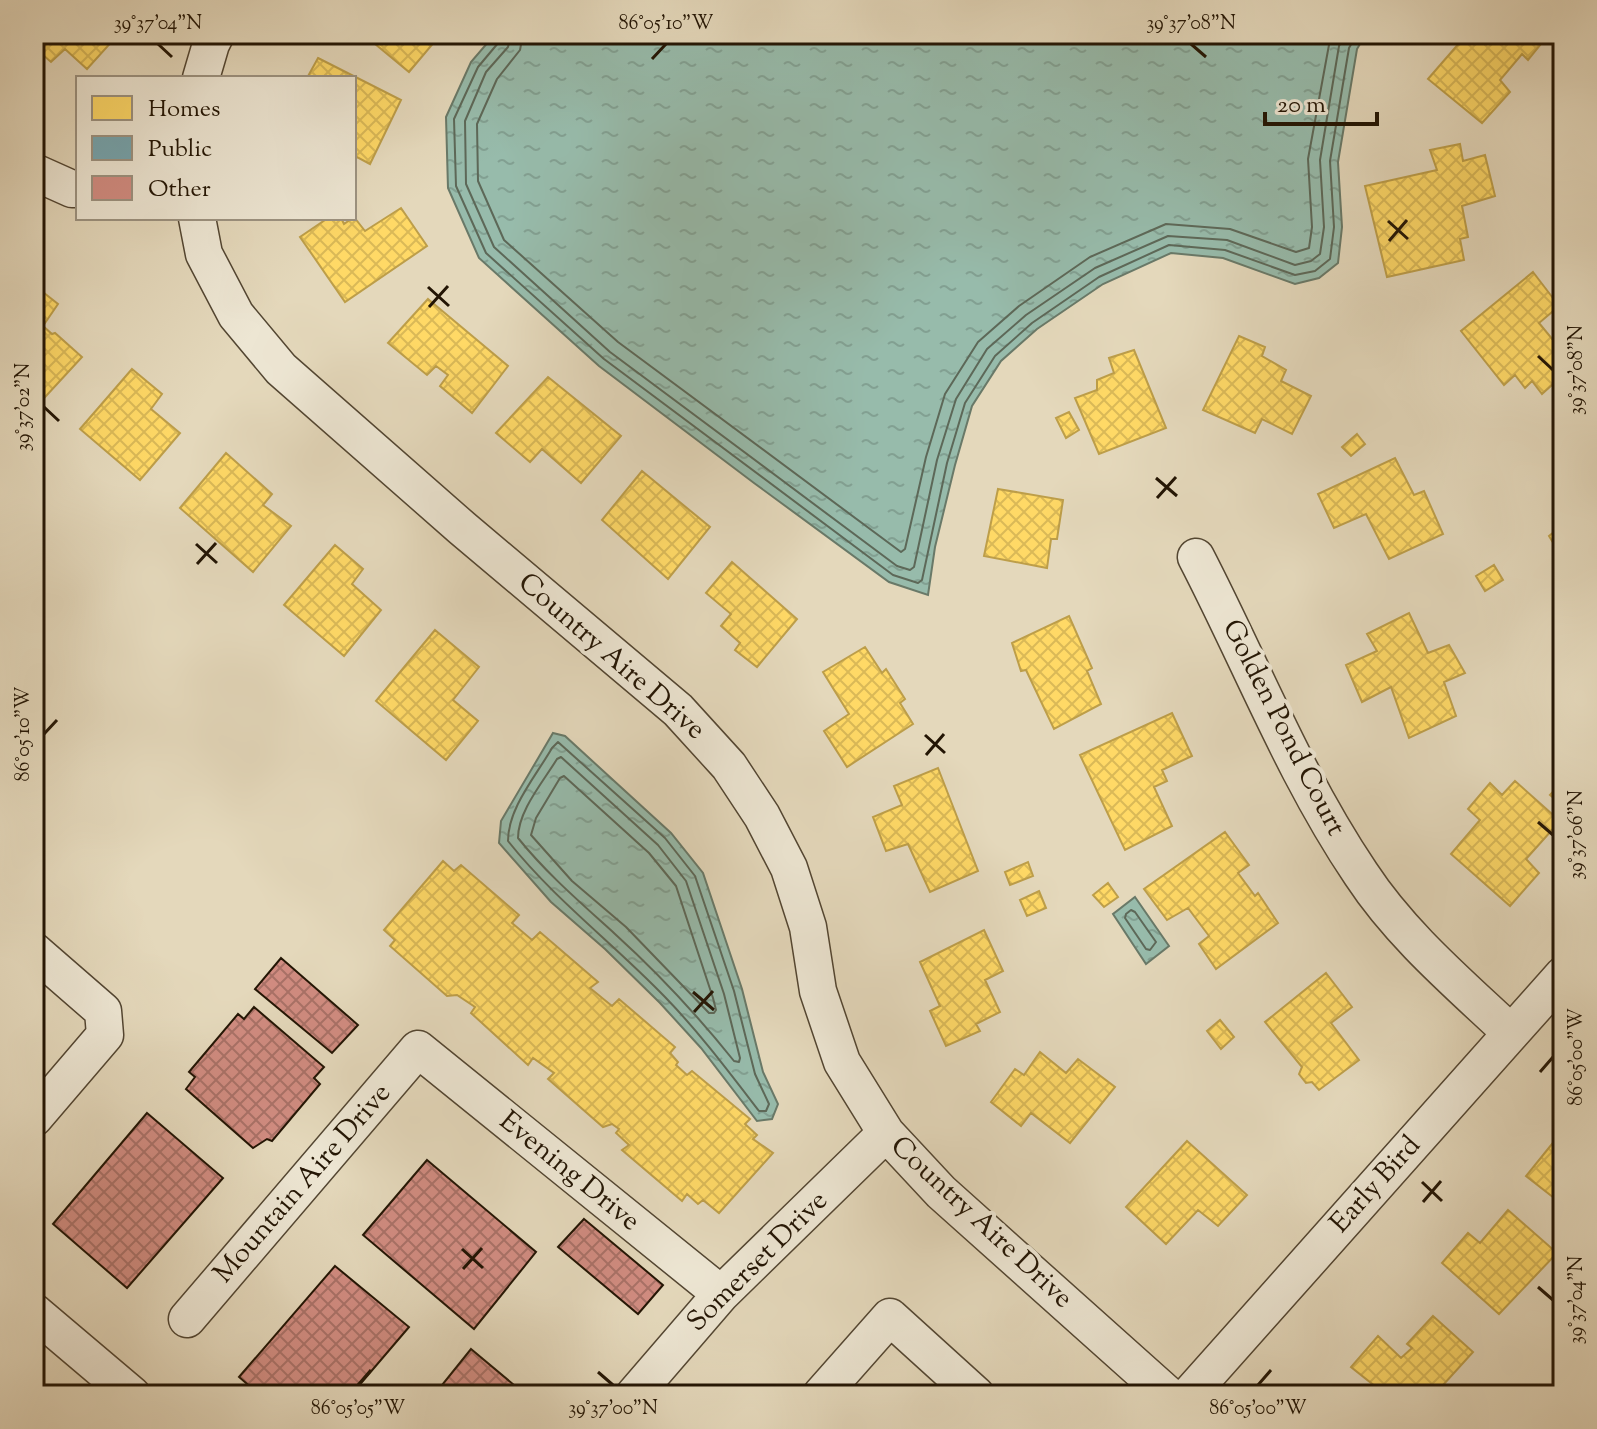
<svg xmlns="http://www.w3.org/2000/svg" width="1597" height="1429" font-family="'Sorts Mill Goudy',serif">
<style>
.water{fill:url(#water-ripples);stroke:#697968;stroke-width:2}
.homes{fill:url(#homes-cross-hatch);stroke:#bd9e49;stroke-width:2}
.public{fill:url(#public-cross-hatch);stroke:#5d7a7c;stroke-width:2}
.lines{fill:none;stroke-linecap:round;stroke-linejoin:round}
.shore{stroke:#5d6858;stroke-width:2}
.building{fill:url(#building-cross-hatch);stroke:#231504;stroke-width:2}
.minor-casing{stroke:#534632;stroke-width:39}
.minor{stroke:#ede6d3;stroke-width:36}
.ticks{fill:none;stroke:#231504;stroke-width:3}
.labels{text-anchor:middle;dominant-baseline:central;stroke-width:8;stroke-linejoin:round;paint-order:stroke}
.street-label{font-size:28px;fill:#231504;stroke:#ede6d3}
.neatline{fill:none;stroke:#231504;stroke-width:3}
.ticks-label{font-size:20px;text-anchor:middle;fill:#231504}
</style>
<defs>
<pattern id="water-ripples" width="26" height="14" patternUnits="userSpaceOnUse" patternTransform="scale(2)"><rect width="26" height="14" fill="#97bbab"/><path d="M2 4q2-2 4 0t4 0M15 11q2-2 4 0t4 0" fill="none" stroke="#82a092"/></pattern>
<pattern id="homes-cross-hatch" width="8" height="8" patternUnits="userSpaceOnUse" patternTransform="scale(2)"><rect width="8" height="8" fill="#ffd966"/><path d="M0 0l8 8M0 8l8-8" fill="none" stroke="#dab957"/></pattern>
<pattern id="public-cross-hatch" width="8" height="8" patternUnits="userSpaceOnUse" patternTransform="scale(2)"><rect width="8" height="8" fill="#76a5af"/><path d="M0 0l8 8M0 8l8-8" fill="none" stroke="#60858c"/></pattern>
<pattern id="building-cross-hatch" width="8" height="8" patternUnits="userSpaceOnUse" patternTransform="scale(2)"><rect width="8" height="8" fill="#d18c81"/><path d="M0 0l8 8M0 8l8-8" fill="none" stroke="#a97167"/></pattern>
</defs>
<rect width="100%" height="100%" fill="#e4d8bb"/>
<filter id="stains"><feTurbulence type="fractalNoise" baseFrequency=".0025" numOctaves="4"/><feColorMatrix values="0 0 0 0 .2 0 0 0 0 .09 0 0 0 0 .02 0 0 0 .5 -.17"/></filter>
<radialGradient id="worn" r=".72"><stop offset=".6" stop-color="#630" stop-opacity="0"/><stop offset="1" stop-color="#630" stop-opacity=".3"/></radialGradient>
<path class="water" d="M495,34H1366L1357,49L1338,162L1342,227L1338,263L1319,278L1295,284L1223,258L1171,253L1103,284L1037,329L1001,361L972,406L955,465L935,547L928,595L889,582L754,483L599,366L479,258L448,188L446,117L471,62Z
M553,733L565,736L671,833L703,873L742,989L763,1072L778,1104L772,1119L757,1121L701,1048L660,1003L605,949L551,902L499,843L501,821Z
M1135,897L1169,946L1146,964L1113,914Z"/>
<path class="homes" d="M34,34H112L116,37L87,69L65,49L51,62L34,47Z
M363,34H441L409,72Z
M1467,34H1549L1528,60L1522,54L1500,80L1510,92L1482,123L1428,79Z
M318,58L401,100L370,164L357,157L354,162V78H307Z
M1460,144L1463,161L1485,155L1495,196L1462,206L1468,237L1460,239L1464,260L1387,277L1365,186L1437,170L1430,150Z
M401,208L427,246L345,302L300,237L328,218H341L344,224L354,217L365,231Z
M1533,272L1559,306L1539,323L1563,352V375L1542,394L1532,381L1525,388L1515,375L1504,385L1461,331Z
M34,285L58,304L43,326L52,334L55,333L82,357L35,408Z
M428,299L508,366L472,413L440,386L448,375L436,366L427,375L388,343Z
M1239,336L1265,347L1262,356L1286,370L1281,381L1311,396L1292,434L1262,419L1255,433L1203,410Z
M1134,350L1166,428L1099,454L1075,398L1097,390V380L1114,373L1109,358Z
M132,369L162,394L151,409L180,433L140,480L80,429Z
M548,377L621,436L581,483L542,449L530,462L496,433Z
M1069,412L1079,430L1066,438L1056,418Z
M1357,434L1365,444L1351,456L1342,447Z
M226,453L272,494L263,505L291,526L253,572L180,508Z
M1395,458L1414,495L1424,491L1443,534L1389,559L1366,514L1334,528L1318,494Z
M642,471L710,527L668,579L602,520Z
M998,489L1063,500L1057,539H1051L1047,568L984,556Z
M1560,527L1563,531V552L1560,554L1549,536Z
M335,545L363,569L352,584L381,610L344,656L284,605Z
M732,562L797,619L757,667L735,650L740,643L721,626L731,614L706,593Z
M1494,565L1503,580L1485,591L1476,576Z
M1409,613L1428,653L1449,645L1465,673L1444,682L1456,716L1409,738L1391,687L1362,702L1346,665L1377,651L1367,634Z
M1069,616L1092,668L1087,671L1101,704L1054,729L1026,670L1021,671L1012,643Z
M435,630L479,667L453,700L478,721L446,760L376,701Z
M865,647L882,673L886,669L905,699L900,703L913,724L847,767L824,731L849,714L823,672Z
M1172,713L1192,756L1162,770L1167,781L1154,787L1172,826L1125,850L1080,755Z
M938,768L978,871L930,892L908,844L886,851L873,817L902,805L894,786Z
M1515,781L1560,821L1526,859L1539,873L1510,906L1451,854L1480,820L1468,809L1490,783L1502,795Z
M1559,785L1563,788V806L1550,795Z
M1225,832L1249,865L1238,873L1255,896L1258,893L1278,923L1216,969L1199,944L1209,936L1188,908L1167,920L1144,889Z
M443,861L454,871L461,865L519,915L512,923L532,940L540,932L598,982L590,988L612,1006L619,999L675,1047L670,1053L678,1062L676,1065L687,1075L692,1071L750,1119L745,1124L757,1135L753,1139L773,1153L719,1213L703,1200L698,1204L687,1194L682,1201L622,1150L629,1145L616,1133L619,1129L612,1124L603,1127L548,1079L554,1073L533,1058L528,1065L471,1013L475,1007L457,995L447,996L390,946L395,940L384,930Z
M1028,862L1033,876L1010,885L1005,872Z
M1108,883L1118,897L1104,907L1093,895Z
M1039,891L1046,908L1027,916L1020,900Z
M984,930L1003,971L985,980L1000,1012L976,1024L980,1031L946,1046L930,1011L940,1006L920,962Z
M1326,973L1352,1007L1331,1023L1359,1060L1319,1090L1312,1082L1306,1083L1299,1074L1302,1067L1265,1022Z
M1220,1020L1234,1037L1221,1049L1207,1031Z
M1040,1052L1066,1073L1078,1059L1115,1087L1070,1143L1031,1113L1021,1126L991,1102L1015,1069L1024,1075Z
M1556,1139L1561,1143L1563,1141V1205L1526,1176Z
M1187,1141L1247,1195L1218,1226L1198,1210L1166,1244L1126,1207Z
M1508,1210L1557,1253L1499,1314L1442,1263L1468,1233L1480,1243Z
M1433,1316L1473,1352L1434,1395H1369L1376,1387L1351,1367L1378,1336L1401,1358L1412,1348L1407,1344Z"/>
<path class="public" d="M86,1389L94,1395H34V1393Z"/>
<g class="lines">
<path class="shore" d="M501,34L499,42L478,67L454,119L456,186L486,253L604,359L893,575L918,583L922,580L947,463L965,403L995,356L1032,323L1099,277L1169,245L1225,250L1295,275L1315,271L1330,259L1334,227L1330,161L1349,48L1357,34
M511,34L508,47L486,72L465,121L466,184L494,247L610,352L897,566L910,570L914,567L937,460L956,399L987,349L1026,315L1095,268L1168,236L1227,240L1295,265L1311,261L1320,254L1324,227L1320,160L1339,46L1345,34
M523,34L520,50L497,79L477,124L478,181L504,240L618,342L901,552L905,549L926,457L945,394L978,342L1019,306L1090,257L1166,224L1230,229L1296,252L1309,248L1312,227L1308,159L1331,34
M558,742L665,838L695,876L734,991L755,1074L769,1104L766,1111H759C729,1072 699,1032 665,997C614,944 554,899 508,841C508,808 536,776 552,748Z
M561,757L658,845L686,881L724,994L740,1058L739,1062L734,1061C698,1016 658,973 615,934C581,903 547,874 518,838C518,811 543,782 557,759Z
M564,776L649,853L676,886L713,998L716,1010L714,1013H709L626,927L572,881L531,835L536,818L560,778Z
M1131,910L1135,912L1156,942L1150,950L1146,949L1125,918L1126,914Z"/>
</g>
<path class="building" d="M281,958L358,1025L332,1053L255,989Z
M254,1007L324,1067L314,1078L320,1084L272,1141L267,1139L253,1148L186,1089L195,1077L189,1072L238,1014L244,1019Z
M147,1113L223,1178L127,1288L53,1224Z
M427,1160L536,1252L474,1329L363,1235Z
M584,1219L663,1285L638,1314L558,1247Z
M335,1266L409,1327L351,1395H260L239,1377Z
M471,1349L526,1395H434Z"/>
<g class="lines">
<defs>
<path id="minor" d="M201,78L211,44L216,34
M34,172L72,189H78
M197,218L204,254L236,315L281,369L462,528L678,710L729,766L762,816L789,868L808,927L818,991L842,1062L886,1133L941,1192L1168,1395
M1196,557C1251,663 1294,775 1361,874C1401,935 1458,983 1511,1033
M34,951L103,1011L105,1035L34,1118
M34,1312L132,1395
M187,1319L418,1049L721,1294
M634,1395L721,1294L886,1133
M821,1395L890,1317L976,1395
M1189,1395L1563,975"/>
</defs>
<use href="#minor" class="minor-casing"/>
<use href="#minor" class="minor"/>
</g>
<path class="ticks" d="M158,44L172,57M1191,44L1206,57M652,59L666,44M1388,221L1408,239M1389,241L1407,220M428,287L449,306M429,307L448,286M1538,356L1553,370M44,407L59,421M1156,478L1177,496M1157,498L1176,477M196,544L217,563M197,564L216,543M44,734L57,720M925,735L945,753M926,755L944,734M1538,822L1553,835M693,992L714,1010M694,1012L713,991M1540,1072L1553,1057M1422,1182L1442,1201M1423,1202L1441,1181M462,1249L483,1268M463,1269L482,1248M1538,1287L1553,1300M598,1372L613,1385M358,1385L371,1370M1258,1385L1271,1370"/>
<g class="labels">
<g class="street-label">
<text transform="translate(611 657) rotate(41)">Country Aire Drive</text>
<text transform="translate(1283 728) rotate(63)">Golden Pond Court</text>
<text transform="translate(569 1172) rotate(39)">Evening Drive</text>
<text transform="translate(303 1184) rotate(-49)">Mountain Aire Drive</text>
<text transform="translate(1376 1185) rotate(-48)">Early Bird</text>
<text transform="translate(981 1223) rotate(43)">Country Aire Drive</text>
<text transform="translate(758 1262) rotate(-45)">Somerset Drive</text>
</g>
</g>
<rect width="1597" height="1429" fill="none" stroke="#e4d8bb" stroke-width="88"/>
<rect x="76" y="76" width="280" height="144" fill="#ede6d3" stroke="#9c9280" stroke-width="2"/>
<rect x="92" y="96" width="40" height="24" fill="#ffd966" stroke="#9c9280" stroke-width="2"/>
<text x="148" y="116" font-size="24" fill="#231504">Homes</text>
<rect x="92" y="136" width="40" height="24" fill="#76a5af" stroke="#9c9280" stroke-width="2"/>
<text x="148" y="156" font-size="24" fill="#231504">Public</text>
<rect x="92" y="176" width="40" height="24" fill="#d18c81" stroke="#9c9280" stroke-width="2"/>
<text x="148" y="196" font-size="24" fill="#231504">Other</text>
<path d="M1265 112v12h112v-12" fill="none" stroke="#231504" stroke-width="4"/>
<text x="1277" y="112" font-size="24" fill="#231504" stroke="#ede6d3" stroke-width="6" paint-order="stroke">20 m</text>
<rect x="44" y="44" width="1509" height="1341" class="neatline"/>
<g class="ticks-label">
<text x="158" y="29">39°37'04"N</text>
<text x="666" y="29">86°05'10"W</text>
<text x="1191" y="29">39°37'08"N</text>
<text transform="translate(1575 370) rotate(-90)" y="7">39°37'08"N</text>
<text transform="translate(22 407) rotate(-90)" y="7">39°37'02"N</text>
<text transform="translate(22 734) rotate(-90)" y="7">86°05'10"W</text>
<text transform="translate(1575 835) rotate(-90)" y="7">39°37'06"N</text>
<text transform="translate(1575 1057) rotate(-90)" y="7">86°05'00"W</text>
<text transform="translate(1575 1300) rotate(-90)" y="7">39°37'04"N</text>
<text x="358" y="1414">86°05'05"W</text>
<text x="613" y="1414">39°37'00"N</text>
<text x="1258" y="1414">86°05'00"W</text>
</g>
<rect width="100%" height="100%" filter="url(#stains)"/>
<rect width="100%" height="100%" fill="url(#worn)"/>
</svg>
